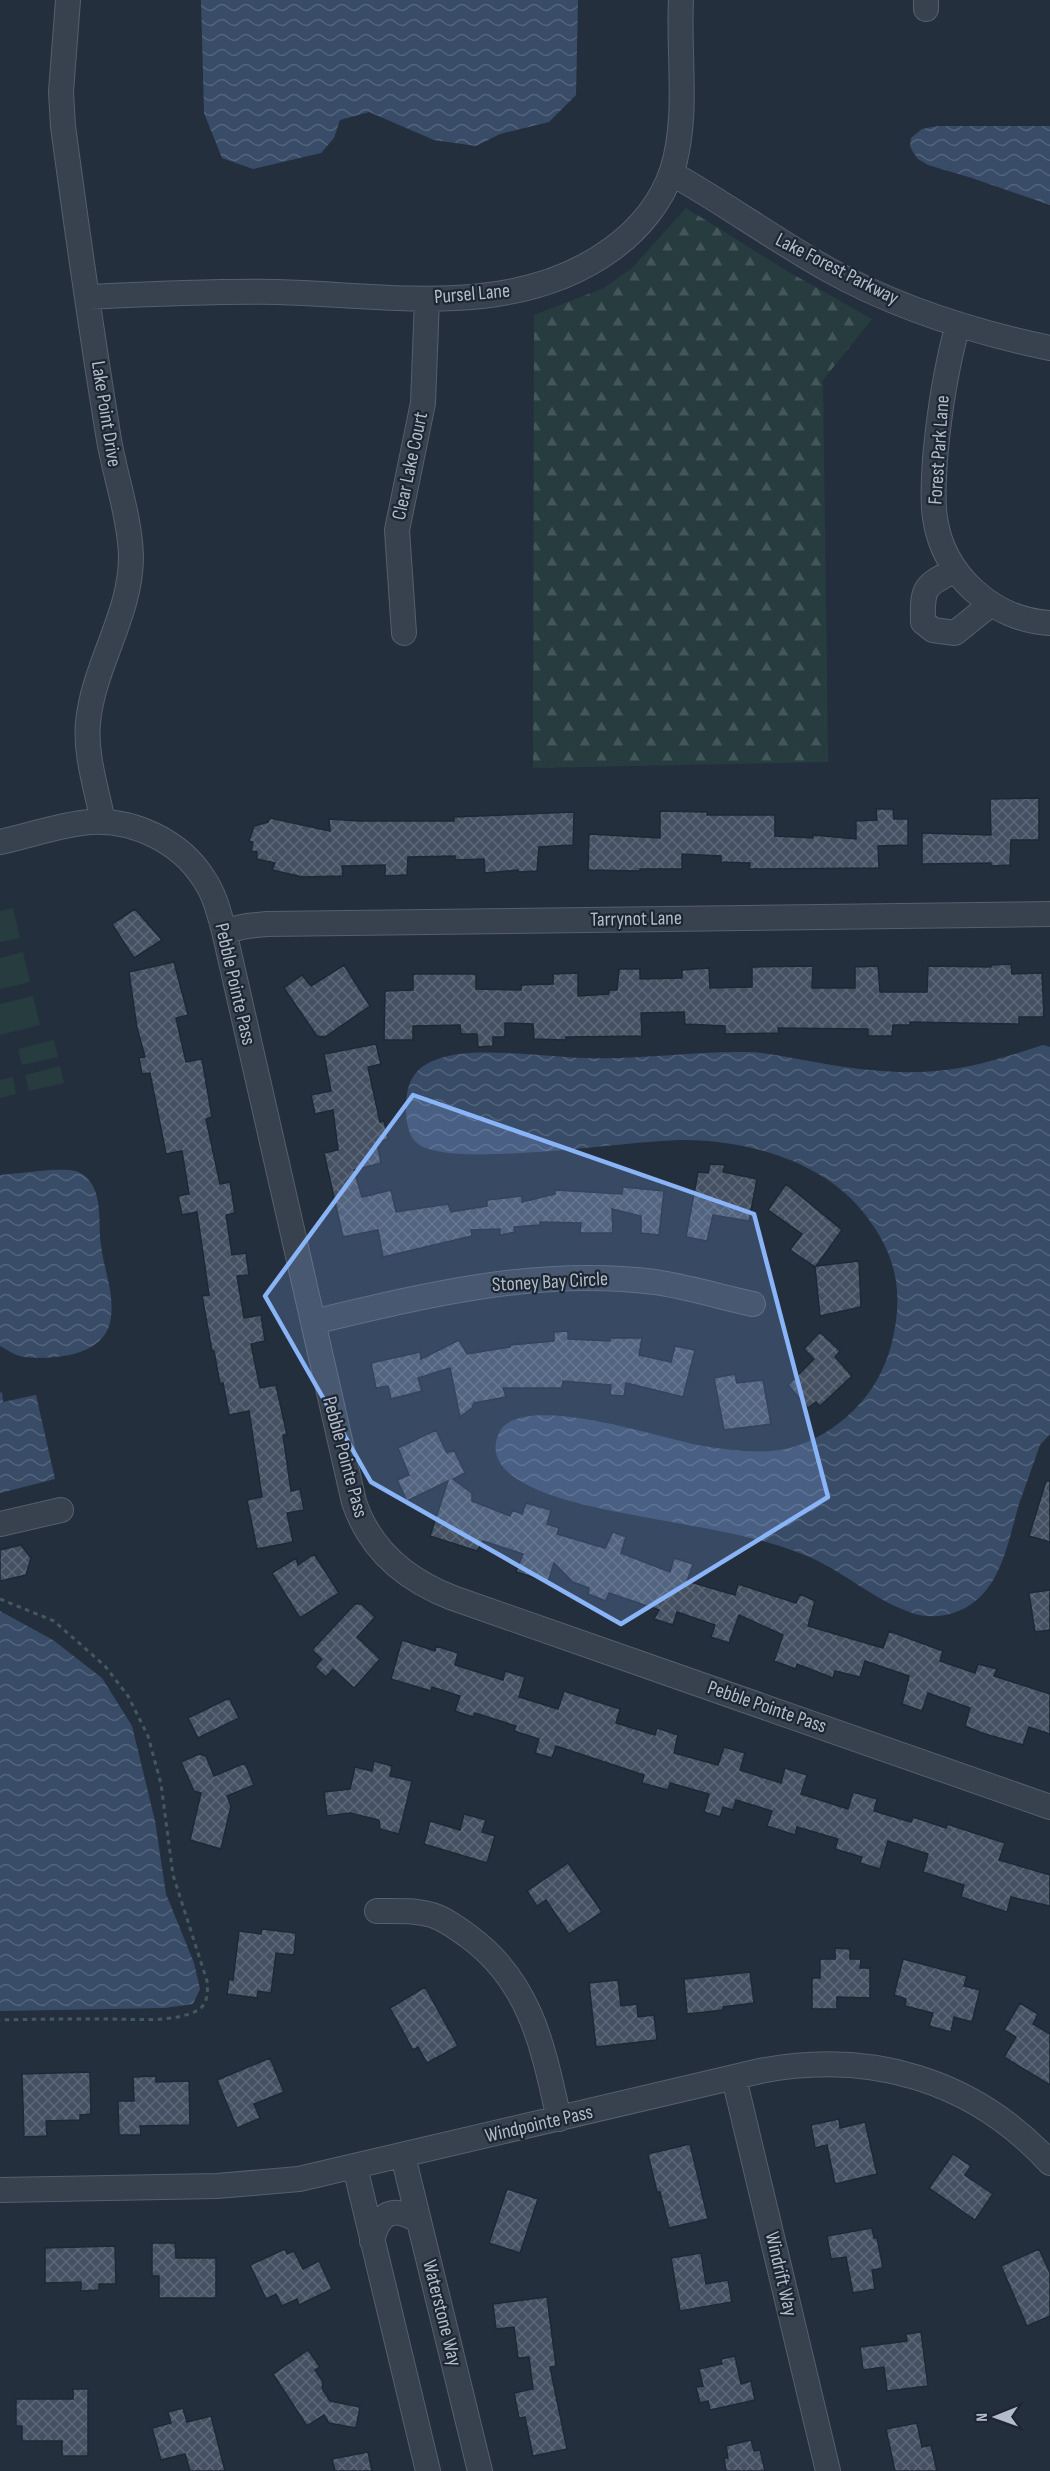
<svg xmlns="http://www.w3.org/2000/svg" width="1050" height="2471" font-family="'Sofia Sans Condensed',sans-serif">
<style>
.forest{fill:url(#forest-firs)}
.park{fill:#263c3f}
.water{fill:url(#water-waves)}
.building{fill:url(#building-cross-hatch);stroke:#1f2835;stroke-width:1.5}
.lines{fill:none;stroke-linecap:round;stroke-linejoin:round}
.minor-casing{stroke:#565f6c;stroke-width:26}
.path{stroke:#44595c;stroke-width:3;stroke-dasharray:4.5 4.5;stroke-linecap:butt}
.minor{stroke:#38414e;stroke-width:24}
.marked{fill:#8ab4f8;fill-opacity:0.2;stroke:#8ab4f8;stroke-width:4.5;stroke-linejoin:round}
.labels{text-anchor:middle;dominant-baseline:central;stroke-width:4.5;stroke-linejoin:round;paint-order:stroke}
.street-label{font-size:20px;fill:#b4bcc9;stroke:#1d2633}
</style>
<defs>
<pattern id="forest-firs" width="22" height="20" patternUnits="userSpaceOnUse" patternTransform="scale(1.5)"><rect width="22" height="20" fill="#263c3f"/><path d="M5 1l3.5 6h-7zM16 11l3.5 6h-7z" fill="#435659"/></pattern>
<pattern id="water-waves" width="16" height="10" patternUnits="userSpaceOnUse" patternTransform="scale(1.5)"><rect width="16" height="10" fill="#394c67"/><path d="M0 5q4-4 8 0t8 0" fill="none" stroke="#53647b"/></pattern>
<pattern id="building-cross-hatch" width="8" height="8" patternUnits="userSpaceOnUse" patternTransform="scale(1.5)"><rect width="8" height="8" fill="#455162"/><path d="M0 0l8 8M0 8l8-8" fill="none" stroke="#5d6877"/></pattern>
</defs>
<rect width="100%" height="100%" fill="#242f3e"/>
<path class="forest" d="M686,208L787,271L872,319L823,380L828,762L533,768L534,315L604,288L632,268Z"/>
<path class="park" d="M13,908L20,938L0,942V911Z
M23,952L30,982L0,989V958Z
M33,996L40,1025L0,1035V1004Z
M54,1040L58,1057L22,1065L18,1049Z
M60,1066L64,1083L29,1091L25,1075Z
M13,1077L16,1094L0,1098V1080Z"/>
<path class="water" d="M201,0H578L576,95L549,122L500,134L476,146L434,140L369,112L340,120L334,138L321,153L253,169L222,158L204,113Z
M938,126H1050V205L972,178L928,165L918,159L913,152L910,146L911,138L922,129Z
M1043,1045L1050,1047V1434L1040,1445C1033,1465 1026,1484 1019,1504C1010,1534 1004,1573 981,1596C963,1614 936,1621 912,1613C873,1600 840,1568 802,1554C752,1534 696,1527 644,1517C610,1510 472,1491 499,1433C520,1389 665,1440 703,1446C730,1450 763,1455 790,1448C813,1442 837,1427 854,1410C872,1392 884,1371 891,1346C904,1296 898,1258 867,1217C827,1163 754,1142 690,1140C638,1138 449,1171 417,1143C408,1135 406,1121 406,1109C406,1085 412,1069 435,1060C472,1045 544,1057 585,1058C639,1060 693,1051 747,1052C768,1052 789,1058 809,1061C846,1068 883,1073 921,1072C963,1071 1003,1058 1043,1045Z
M50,1170C63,1170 79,1168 88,1179C103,1195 98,1226 101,1245C104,1270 114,1292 111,1317C107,1356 55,1360 25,1357C15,1356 8,1350 0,1346V1175Z
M2,1392L3,1402L36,1395L55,1479L0,1493V1393Z
M0,1611L53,1640L102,1678L132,1726L155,1821L166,1894L194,1963L200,1989L193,2004L164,2008L0,2011Z"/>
<path class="building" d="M1039,798V840H1011L1010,865L991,866V863L922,864V833L991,835L990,799Z
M876,809H893L894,819H908V845L878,846L879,868L749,869L750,863L721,862V856L682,854V869H640V871L588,870L589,834L660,838V811L707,812V815H775V836L813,838V835L856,839V821L877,820Z
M574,812L573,845L539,847L537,871L518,872V870L485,873L484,859L455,860V856L408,857L407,875L385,876V865L342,866L343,876L303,877L272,870L275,863L257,859V852L251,851L253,842L249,841L254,826L268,822L270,818L330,831L329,819L359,821H454V817Z
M135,909L162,940L134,958L112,924Z
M174,962L188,1015L176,1018L186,1062L202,1059L212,1117L206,1119L220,1184L230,1182L235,1213L226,1215L232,1255L246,1253L249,1275L237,1276L244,1318L261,1315L265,1341L251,1344L260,1388L276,1385L287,1435H283L291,1491L300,1489L304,1510L287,1513L293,1542L257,1549L247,1500L262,1497L249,1411L229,1415L223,1383L220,1384L214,1351H212L202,1296L209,1295L197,1212L182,1215L178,1196L189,1194L182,1151L166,1154L150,1073L142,1074L139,1058L145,1057L137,1028L129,972Z
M1011,964L1012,974L1042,973L1044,1017H1019V1024L910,1022V1025H893L892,1036H868V1029L778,1028L779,1033L725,1034V1026L685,1024L684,1012L641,1013L642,1036L566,1037V1040L534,1039L533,1024L505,1023V1037H493V1046L478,1047L477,1034H461L460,1025L413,1026V1040H384L385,991L413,990V974H476V989L521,990V985L553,984V974L578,973V996L609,994V990H617L619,969H640V979L682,978V970L709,968L710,988L752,987V967L813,966L812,988H855V967L878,966L880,992H927L928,966L991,967V965Z
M344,965L370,1006L325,1037L317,1036L284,988L302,975L311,986Z
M376,1044L381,1064L368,1067L380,1122L384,1121L388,1139L377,1142L381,1163L354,1170L362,1197L391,1190L396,1212L448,1204L451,1212L487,1206V1200L522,1196V1202L555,1194V1190L622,1194L623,1187L664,1191L659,1235L641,1233V1216L612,1209L613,1233H580L581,1223L540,1222V1225L514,1227L515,1232L500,1235V1229L471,1230L472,1236L383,1257L378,1230L343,1237L324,1153L338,1150L333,1110L315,1114L311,1095L331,1091L324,1054Z
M710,1164L725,1165L723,1172L757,1179L749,1221L713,1215L707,1241L686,1237L698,1172L708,1173Z
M786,1184L842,1230L816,1266L859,1261L861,1307L820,1316L815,1267L790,1250L802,1234L768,1210Z
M568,1331V1339L610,1341V1338H642L639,1355L671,1362L675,1346L695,1350L683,1397L626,1383L624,1396L610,1395L611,1385L563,1381L562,1388H503L506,1397L474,1403L472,1408L460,1417L450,1368L418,1378L422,1391L391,1399L388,1386L376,1388L371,1363L420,1352L421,1359L459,1340L467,1354L510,1347V1345L554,1341V1332Z
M820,1332L840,1351L835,1357L852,1376L820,1406L816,1402L808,1408L788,1385L814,1359L804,1349Z
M735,1374L737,1383L763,1380L771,1424L724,1430L714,1378Z
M436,1430L447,1453L454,1450L465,1473L453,1479L472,1493V1501L510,1516L512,1510L522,1514L526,1503L551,1510L547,1524L559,1528L557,1534L605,1548L613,1532L626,1537L621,1553L670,1572L674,1558L693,1564L687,1581L735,1595L738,1584L796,1603L800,1594L815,1601L808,1626L883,1648L889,1631L943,1651L940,1661L975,1673L978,1664L997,1669L994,1676L1050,1694V1734L1029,1727L1023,1745L982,1733L965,1726L970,1708L928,1693L922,1711L902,1704L909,1676L865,1661L860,1677L835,1671L833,1678L797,1664L796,1669L774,1661L783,1635L739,1615L729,1643L711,1637L715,1625L677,1612L673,1625L654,1619L659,1610L609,1593L606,1601L588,1594L589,1588L573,1582L554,1563L548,1582L516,1572L523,1554L483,1541L477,1551L430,1536L448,1481L407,1501L397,1480L409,1475L398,1448Z
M1046,1481H1050V1542L1029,1536Z
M21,1545L31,1558L26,1575L0,1581V1550Z
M314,1554L339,1593L300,1618L272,1573L296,1558L298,1565Z
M1050,1590V1630L1035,1632L1029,1593Z
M355,1604H361L375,1617L357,1637L380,1659L354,1688L333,1669L326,1677L315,1667L322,1659L312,1650Z
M402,1640L435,1651L436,1646L458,1653L455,1665L503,1680L505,1671L525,1677L519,1697L558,1709L564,1691L620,1709L616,1723L655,1735L657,1728L678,1735L674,1753L718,1765L724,1747L745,1753L740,1770L781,1783L785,1768L807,1775L801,1794L848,1809L853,1792L877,1799L874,1811L911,1822L913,1817L946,1828L947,1824L1005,1843L999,1860L1050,1875V1906L1011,1897L1007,1912L961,1897L964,1885L923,1872L928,1854L888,1841L880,1869L860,1863L862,1857L835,1849L838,1839L797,1827L795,1835L767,1826L772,1811L736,1800L733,1810L723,1807L720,1817L704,1812L709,1794L670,1783L668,1790L642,1783L644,1775L556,1746L552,1758L535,1753L539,1739L514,1731L516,1726L475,1713L473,1717L455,1711L460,1696L432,1687L431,1691L391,1679Z
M229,1698L239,1718L198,1738L188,1718Z
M199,1754L206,1756L214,1776L245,1763L254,1785L227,1796L231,1806L221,1849L190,1840L201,1793L194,1791L181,1762Z
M374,1761L392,1766L390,1776L412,1781L399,1834L380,1829L379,1820L350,1813L327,1816L324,1792L350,1789L355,1767L372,1771Z
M464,1814L486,1820L482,1832L495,1836L487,1863L424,1844L430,1821L460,1830Z
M568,1863L602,1912L569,1934L546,1900L537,1906L527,1891Z
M262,1929L296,1933L294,1955L276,1953L271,1993L258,1991L257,1998L227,1994L229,1979L233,1980L239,1931L261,1934Z
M835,1948L850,1949V1959H861L860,1968H870V1998L837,1997V2009H812V1978H820V1959H835Z
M903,1959L967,1976L964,1986L980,1990L972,2022L954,2017L951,2032L929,2026L933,2013L905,2006L906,1999L894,1995Z
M750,1972L754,2003L723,2007V2010L687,2014L684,1979Z
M618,1980L621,2006L637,2004L638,2017L654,2015L657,2040L596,2047L589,1983Z
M425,1987L458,2046L427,2063L418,2047L413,2050L390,2008Z
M1020,2003L1038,2014L1033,2024L1050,2034V2085L1004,2057L1016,2037L1004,2030Z
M270,2058L284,2092L254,2104L260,2118L237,2128L217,2080Z
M90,2072L91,2114L80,2115V2120L46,2121L47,2136L24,2137L22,2074Z
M156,2076V2082L189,2081L190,2125L140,2126L141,2135H119L118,2101H134L133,2077Z
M839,2119L840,2128L865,2122L877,2174L835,2184L827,2145L815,2148L811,2125Z
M690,2144L708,2219L669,2228L660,2192H657L648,2154Z
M953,2154L971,2166L965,2175L993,2194L975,2220L929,2188Z
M507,2189L538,2199L520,2253L489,2243Z
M872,2228L874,2238H877L883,2268L872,2270L875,2289L853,2293L846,2257L831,2259L827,2236Z
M152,2243H175L176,2258H216V2298H159V2276H152Z
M115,2246L116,2284H99V2290L81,2291V2282L45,2283V2248Z
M285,2249L287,2254L294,2251L303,2269L319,2261L332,2289L299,2305L297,2299L282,2306L276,2294L266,2299L250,2265Z
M1039,2249L1050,2273V2316L1027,2326L1001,2266Z
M701,2253L706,2284L728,2280L732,2302L680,2311L671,2258Z
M547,2297L556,2366L550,2367L567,2449L533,2456L525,2417L519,2418L514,2393L533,2389L529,2357L518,2358L514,2327L496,2329L493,2304Z
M921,2332L928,2386L887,2391L884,2367L863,2370L860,2347L907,2341L906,2334Z
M308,2350L320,2367L315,2370L323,2382L322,2388L330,2401L360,2407L356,2428L329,2423L324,2415L307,2426L273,2374Z
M735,2356L741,2384L751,2381L755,2400L710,2410L708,2401L700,2403L696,2387L703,2386L699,2369L722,2364L721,2359Z
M73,2389H88V2456H62V2441H22V2426H16V2399H73Z
M183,2408L187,2422L211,2416L225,2471H190L185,2454L161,2460L152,2428L171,2423L168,2412Z
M917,2423L922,2447L931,2445L937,2471H895L886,2429Z
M751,2440L754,2451L760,2450L765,2471H726L724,2458H728L726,2446Z
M368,2452L372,2471H335L332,2459Z"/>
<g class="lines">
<defs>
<path id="minor" d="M68,0L61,92L63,126C77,231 92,336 109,440C116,479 130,518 131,557C131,615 93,666 88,723C85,756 97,790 103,822
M926,0V9
M671,173C724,203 774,239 827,269C895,307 973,332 1050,348
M87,297C151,294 214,291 278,292C389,295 515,320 612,249C638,230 661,203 672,171C689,117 678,56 681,0
M958,324C946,368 939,413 935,459C934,478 932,499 935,518C943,575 993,620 1050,623
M955,570C924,586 922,587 923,622L933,630L955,633L991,604
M404,633L397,530L423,403L427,299
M0,842C29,836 61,824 90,822C134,819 181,842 204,879C215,895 219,913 224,931L354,1502C370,1550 406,1580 453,1598L1050,1807
M224,931L247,926L267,924L1050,914
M313,1322C426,1295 538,1267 655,1282C688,1287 721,1297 753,1304
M0,1524L61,1510
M377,1911C396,1911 414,1910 432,1915C445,1919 457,1928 468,1936C531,1982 543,2047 559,2119
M734,2078L828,2471
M403,2156L480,2471
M355,2167L428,2471
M0,2190L217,2186L299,2179L760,2071C870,2050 973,2079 1050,2163
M372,2241C379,2212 393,2205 419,2221"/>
</defs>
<use href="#minor" class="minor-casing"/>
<path class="path" d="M0,1599L54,1621L105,1666L128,1696L148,1736L161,1784L173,1875L207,1981C208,1992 208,2004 198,2010C176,2023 132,2019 107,2019C71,2019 36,2019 0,2020"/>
<use href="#minor" class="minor"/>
</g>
<path class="marked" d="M413,1095L754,1214L828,1497L621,1624L371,1482L265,1296Z"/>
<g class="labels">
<g class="street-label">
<text transform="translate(837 269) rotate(27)">Lake Forest Parkway</text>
<text transform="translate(472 294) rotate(-5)">Pursel Lane</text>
<text transform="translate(106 414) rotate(81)">Lake Point Drive</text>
<text transform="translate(939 450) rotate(-86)">Forest Park Lane</text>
<text transform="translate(410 466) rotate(-78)">Clear Lake Court</text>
<text transform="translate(636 919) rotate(-1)">Tarrynot Lane</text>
<text transform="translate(235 984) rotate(77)">Pebble Pointe Pass</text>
<text transform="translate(550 1282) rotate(-3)">Stoney Bay Circle</text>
<text transform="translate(345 1457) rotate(75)">Pebble Pointe Pass</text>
<text transform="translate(767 1707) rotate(19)">Pebble Pointe Pass</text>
<text transform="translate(539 2124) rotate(-13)">Windpointe Pass</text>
<text transform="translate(781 2274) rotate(77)">Windrift Way</text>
<text transform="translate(442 2313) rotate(76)">Waterstone Way</text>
</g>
</g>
<g transform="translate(996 2417) rotate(269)" stroke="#1d2633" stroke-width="4.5" paint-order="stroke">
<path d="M0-4.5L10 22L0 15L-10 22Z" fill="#b4bcc9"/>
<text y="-9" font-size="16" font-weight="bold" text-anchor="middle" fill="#b4bcc9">N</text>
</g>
</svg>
